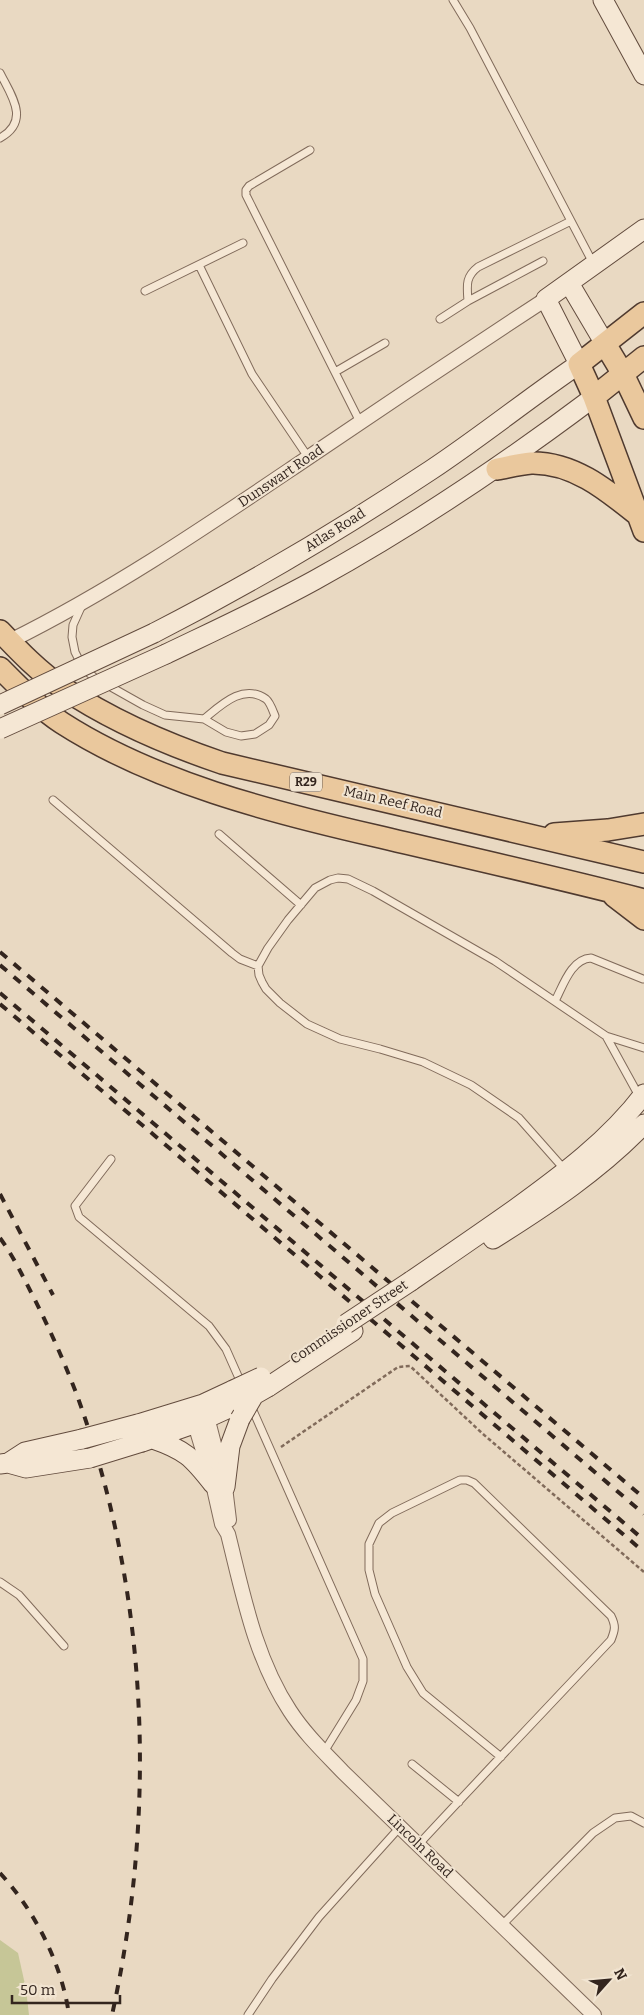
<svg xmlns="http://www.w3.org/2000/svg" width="644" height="2015" font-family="Bitter,serif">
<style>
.pitch{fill:#c6c697}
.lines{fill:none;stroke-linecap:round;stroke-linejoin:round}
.lane-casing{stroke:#816b5b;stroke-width:9}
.street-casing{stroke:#816b5b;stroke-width:16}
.secondary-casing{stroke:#634c3e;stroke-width:21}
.primary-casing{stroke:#4f3a2f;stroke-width:24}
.path{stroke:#816b5b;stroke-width:2.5;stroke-dasharray:4 2.5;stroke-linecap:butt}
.lane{stroke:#f5e7d4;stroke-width:7}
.street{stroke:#f5e7d4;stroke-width:14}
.secondary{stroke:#f5e7d4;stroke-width:19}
.primary{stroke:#eac89d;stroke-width:21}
.rail{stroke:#33251e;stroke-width:4;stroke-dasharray:9 9;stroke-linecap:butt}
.secondary-bridge-casing{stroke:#634c3e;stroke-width:21;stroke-linecap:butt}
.secondary-bridge{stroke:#f5e7d4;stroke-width:19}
.labels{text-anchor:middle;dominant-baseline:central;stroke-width:4;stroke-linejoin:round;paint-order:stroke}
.shield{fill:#f1e4d1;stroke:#6c5e54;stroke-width:1}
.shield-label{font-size:12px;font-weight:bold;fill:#33251e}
.street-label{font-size:14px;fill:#33251e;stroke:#f1e4d1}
</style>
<rect width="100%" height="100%" fill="#e9d9c2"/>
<path class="pitch" d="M0,1940L18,1953L26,1989L29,2015H0Z"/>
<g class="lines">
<defs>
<path id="lane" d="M453,0L470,28L594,265
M0,73C11,95 31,121 0,138
M310,150L249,186L246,190V195L360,422
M543,261L468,301C467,286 465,277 478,267L571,221
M199,265L252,374L308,457
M145,291L243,243
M440,319L468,301
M335,372L385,343
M82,605L73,625L72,637L75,652L83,668L95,678L143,705L165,715L204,719L226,732L241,736L255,734L269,725L275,716C273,711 270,702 266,699C243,683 221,705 204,719
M53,800L232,953L240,959L258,966
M219,834L301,905
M555,1001C563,986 571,959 591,958L643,979
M606,1036L639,1096
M111,1159L75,1206L79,1217L209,1326L226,1349L242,1385
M565,1170L519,1118L471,1085L423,1062L380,1049L340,1039L307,1024L280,1003L266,989L262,982L259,975L258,966L268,948L288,920L315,888L330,880L338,878L348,879L373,891L495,961L606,1036L644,1048
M251,1406L363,1659V1681L356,1700L324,1752
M0,1582L19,1595L64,1646
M412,1764L459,1802
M419,1844C482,1776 547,1708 611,1640C615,1630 616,1626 611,1616L474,1483L467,1480H460L392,1513L379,1523L369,1544V1570L375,1594L407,1667L423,1693L501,1757
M501,1926L593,1833L615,1818L631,1816L644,1823
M248,2015L272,1979L319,1917L400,1827"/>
<path id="street" d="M10,641C113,590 208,525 303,461C384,406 465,352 546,299
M205,1409L225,1487L229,1520
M192,1414L213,1484L222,1524L228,1534C243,1594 255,1658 290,1711C305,1734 324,1752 343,1772L594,2015"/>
<path id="secondary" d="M603,0L644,75
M569,283L605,344
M154,633C250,584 342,529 431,470C482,436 529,398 579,364L546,299L644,229
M166,654C216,630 266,607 315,580C413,526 505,464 594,397
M493,1239C547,1205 600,1170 644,1124
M411,1281C446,1257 481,1233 515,1209C562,1175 609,1140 644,1094
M268,1387L353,1331
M138,1424L203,1404L233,1390
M153,1439C185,1450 192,1457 213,1484
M142,1442L196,1423L240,1403
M8,1463L25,1452L82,1439
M0,1464L8,1463L26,1468L90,1458
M225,1487L230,1446L240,1419"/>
<path id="primary" d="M644,313L579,364L594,397L644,531
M605,344L623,374L644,418
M594,397L644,357
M497,469C508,467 520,464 531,463C574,462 608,491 639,516
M0,631C19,651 39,672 63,688C112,721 166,744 222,763L644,862
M0,668C19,687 39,708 62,723C154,782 271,812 376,836C465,857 555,877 644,900
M554,834L608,830L644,824
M614,896L644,919"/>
</defs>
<use href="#lane" class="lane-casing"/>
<use href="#street" class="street-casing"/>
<use href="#secondary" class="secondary-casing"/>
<use href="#primary" class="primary-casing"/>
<path class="path" d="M281,1447L398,1367L410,1366L483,1434L644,1572"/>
<use href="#lane" class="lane"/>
<use href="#street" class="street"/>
<use href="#secondary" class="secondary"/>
<use href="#primary" class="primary"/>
<path class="rail" d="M0,952L644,1498
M0,965L644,1514
M0,993L644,1540
M0,1004L644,1552
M0,1194L53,1295
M0,1238C14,1257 23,1277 34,1298C50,1330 65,1363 78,1398C149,1596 157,1810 112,2015
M0,1873C35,1911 62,1964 69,2015"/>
<defs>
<path id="secondary-bridge" d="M0,705L154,633
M0,729L166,654
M346,1324L411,1281
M233,1390L261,1377
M240,1403L268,1387
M240,1419L254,1395
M82,1439L138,1424
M90,1458L142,1442"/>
</defs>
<use href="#secondary-bridge" class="secondary-bridge-casing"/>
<use href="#secondary-bridge" class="secondary-bridge"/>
</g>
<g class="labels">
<rect class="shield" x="290" y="772.5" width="32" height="19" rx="4"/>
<g class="shield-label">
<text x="306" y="782">R29</text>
</g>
<g class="street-label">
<text transform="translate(281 476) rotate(-34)">Dunswart Road</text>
<text transform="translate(335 530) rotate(-32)">Atlas Road</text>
<text transform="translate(393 802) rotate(13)">Main Reef Road</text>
<text transform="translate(349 1322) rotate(-34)">Commissioner Street</text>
<text transform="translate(420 1846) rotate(44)">Lincoln Road</text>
</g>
</g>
<g transform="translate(609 1980) rotate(63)" stroke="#f1e4d1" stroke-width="4" paint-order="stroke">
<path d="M0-4L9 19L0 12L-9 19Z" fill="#33251e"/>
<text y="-8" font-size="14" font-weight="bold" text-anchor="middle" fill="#33251e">N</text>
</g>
<path d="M12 1995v8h108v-8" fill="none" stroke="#33251e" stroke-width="2.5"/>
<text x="20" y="1995" font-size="15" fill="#33251e" stroke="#f1e4d1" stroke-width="4" paint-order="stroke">50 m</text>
</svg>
